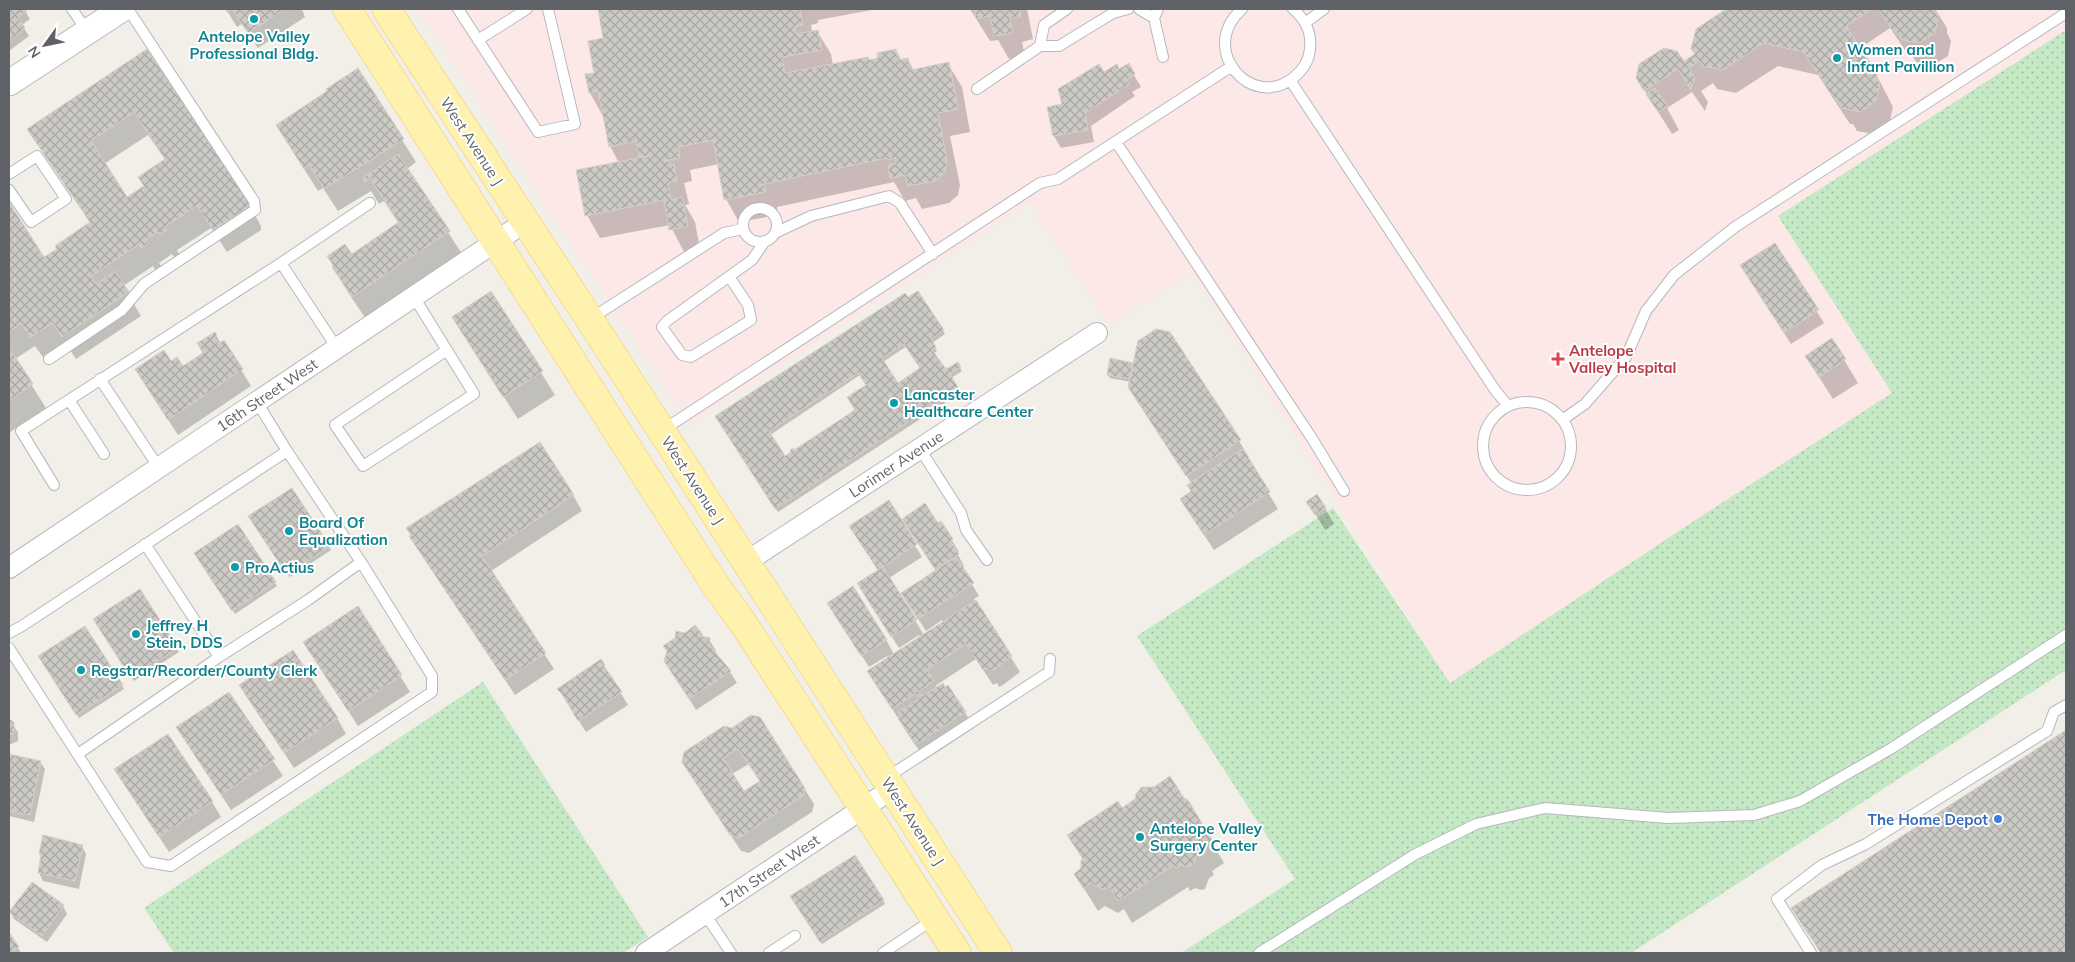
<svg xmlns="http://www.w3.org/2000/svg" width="2075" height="962" font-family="Mulish,sans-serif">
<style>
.medical{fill:#fce8e6}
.grass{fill:url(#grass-dots)}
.shadow{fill:#0003;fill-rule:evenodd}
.building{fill:url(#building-cross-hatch);stroke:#d6d1c6;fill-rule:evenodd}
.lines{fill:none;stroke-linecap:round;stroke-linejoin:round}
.service-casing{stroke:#b5b8bc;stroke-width:12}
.minor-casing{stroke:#b5b8bc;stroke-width:22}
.tertiary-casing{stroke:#b5b8bc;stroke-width:27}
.primary-casing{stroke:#f2c960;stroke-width:29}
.service{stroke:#fff;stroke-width:10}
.minor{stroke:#fff;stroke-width:20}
.tertiary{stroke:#fff;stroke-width:25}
.primary{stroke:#fff2af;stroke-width:28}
.culture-dot{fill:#0f9aa8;stroke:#fff;stroke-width:2}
.health-dot{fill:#e0444e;stroke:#fff;stroke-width:2}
.shop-dot{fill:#3f7fe0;stroke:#fff;stroke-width:2}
.labels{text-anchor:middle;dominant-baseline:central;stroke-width:4;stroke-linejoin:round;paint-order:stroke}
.culture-label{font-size:15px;font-weight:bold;fill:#0d838f;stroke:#fff;text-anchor:start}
.street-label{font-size:15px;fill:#5f6368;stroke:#fff}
.health-label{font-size:15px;font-weight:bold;fill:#be3a42;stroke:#fff;text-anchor:start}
.shop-label{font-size:15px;font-weight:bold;fill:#366cbe;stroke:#fff;text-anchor:end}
</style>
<defs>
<pattern id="grass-dots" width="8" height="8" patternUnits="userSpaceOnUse" patternTransform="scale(1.25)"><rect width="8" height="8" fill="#c5e8c5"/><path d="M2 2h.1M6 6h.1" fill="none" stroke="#a3c0a4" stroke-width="1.8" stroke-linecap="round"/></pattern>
<pattern id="building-cross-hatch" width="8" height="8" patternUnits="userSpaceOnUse" patternTransform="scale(1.25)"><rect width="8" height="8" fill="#cccac5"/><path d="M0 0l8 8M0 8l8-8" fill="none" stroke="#a9a8a4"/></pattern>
</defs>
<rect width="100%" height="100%" fill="#f1efe8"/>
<path class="medical" d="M418,9H2066V30L1778,216L1893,393L1450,683L1192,272L1110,325L1030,203L689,425Z"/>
<path class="grass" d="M2066,30V670L1631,953H1181L1295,879L1137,636L1333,508L1450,683L1694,521L1892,393L1778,216Z
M483,682L648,937L623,953H174L144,908Z"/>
<path class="shadow" d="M9,9H24L30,19L22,25L29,36L9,51Z
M226,9H302L305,17L258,48L242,24L237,27Z
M599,9H877L818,20V23L811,25L812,32L817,31L831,54L833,65L880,59L896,50L901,60L908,59L914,71L948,64L962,87L970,132L950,136L960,185L958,195L949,203L922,209L916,198L905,201L894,182L777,207L778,215L739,222L726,199L719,164L690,170L692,181L684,183L689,204L685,205L695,222L700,249L684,252L670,225L600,238L587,215L619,163L610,146L603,116L590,93L587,75L596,74L605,39Z
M970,9H1027L1033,39L1022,42L1025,56L1009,59L998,40L990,41Z
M1727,9H1935L1947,28V33L1951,41L1948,56L1932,66L1917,63L1913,57L1907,53L1890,28L1859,49L1876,74L1893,107L1889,125L1874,134L1857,131L1853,124H1850L1818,75L1778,66L1736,93L1717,89L1713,83L1701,91L1708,102L1705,111L1692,92L1667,108L1679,130L1672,134L1637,78L1684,63L1696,55Z
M147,51L248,203L261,226V230L227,252L211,228L177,250L179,254L174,257L172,254L159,263L161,266L155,270L153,266L123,286L141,316L76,359L67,345L45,360L35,346L15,359L46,408L9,433V205L44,259L90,223L29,129ZM148,135L166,161L145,187L127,199L104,164Z
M1128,65L1141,87L1132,92L1135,96L1091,126L1094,142L1061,148L1054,136L1064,105L1104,74L1119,70Z
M357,69L416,162L407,169L462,254L366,319L347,291L328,257L351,256L399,224L384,201L379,204L371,191L338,211L323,188L318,191L277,126L329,92Z
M1774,244L1824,323L1791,344L1741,266Z
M918,292L945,334L932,343L937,351L933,354L946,371L957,363L962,371L951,378L960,393L778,512L717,416ZM907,346L921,369L898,384L883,362ZM860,375L867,385L857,411L785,458L770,435Z
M491,293L555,395L518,419L453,317Z
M215,333L221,344L224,342L251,386L178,435L136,370L171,362L183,367L204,354Z
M1832,340L1858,383L1833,399L1806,357Z
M1132,364L1239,441L1249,457L1247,458L1278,509L1214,550L1191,515L1192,484L1139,403L1131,382L1110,378L1108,375Z
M291,489L331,550L290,577L250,517Z
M573,495L582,511L491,571L554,669L515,695L411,537Z
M888,502L922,557L889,578L924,635L943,622L942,620L926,631L909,605L936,571L910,531L941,522L959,552L957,553L964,566L962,568L979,596L974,599L1020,672L1003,685L999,687L997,683L993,685L976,659L935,686L965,712L974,728L925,760L868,671L888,658L887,656L869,667L836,615L886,640L894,654L920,637L919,635L899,648L866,596L879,571L858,538Z
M1308,502L1325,508L1334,524L1325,530Z
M237,525L277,586L235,614L195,553Z
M139,591L179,652L134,681L95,619Z
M358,608L410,692L358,726L314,658Z
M695,626L703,638L709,639L716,651V655L730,672L737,683L696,710L673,673Z
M84,628L124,689L79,718L40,656Z
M604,666L628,705L586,732L559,690Z
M229,694L283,776L231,810L177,728Z
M250,701L337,718L346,734L294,768Z
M9,720L18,732V741L9,745Z
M724,728L804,788L814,804L812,812L749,853L741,851L693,778ZM749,764L761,782L744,793L732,774Z
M2066,731V953H1821L1793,908Z
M9,756L40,762L45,769L34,822L9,816Z
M125,785L212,802L221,817L169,852Z
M1122,809L1211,841L1224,863L1212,871L1214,875L1209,878L1205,889L1201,890L1195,888L1190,891L1188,887L1132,923L1124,909L1118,913L1105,906L1098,911L1075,874L1082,869L1084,860L1069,835Z
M82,846L86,854L79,889L43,881L39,873L42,857L40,854Z
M855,857L885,904L822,944L792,896Z
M63,906L67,914L47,942L14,919L10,912Z
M9,934L21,953H9Z"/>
<path class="building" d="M9,9H25L27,11L18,17L25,28L9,41Z
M225,9H285L248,33L232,9L227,12Z
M598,9H800L803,25L795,26L796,34L818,30L822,50L782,57L785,73L868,57L869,60L878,58L877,53L896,49L898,60L908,58L911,70L949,62L958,109L938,113L947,161L945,172L936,181L907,186L905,175L890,178L888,165L896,164L895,158L888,160L887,158L764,184L766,192L724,200L713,140L678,147L680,158L664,161H673L677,181L668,183L671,200L682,197L688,226L669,230L664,200L585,216L576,170L648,156L639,157L636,141L609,147L598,91L589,93L585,74L594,73L588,41L603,38Z
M974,9H1019L1021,16L1010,19L1013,33L994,36L990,16L976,19Z
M1726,9H1872L1846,26L1877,73L1876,77L1880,83L1876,101L1860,112L1842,108L1838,101H1835L1804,52L1764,43L1723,70L1702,66L1699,61L1689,68L1695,78L1691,90L1678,69L1644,91L1636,78L1639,64L1664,48L1677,51L1684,61L1695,54L1691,49L1696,29Z
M1878,9H1934L1938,17L1935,33L1919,43L1902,40L1898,34L1892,30Z
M147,49L249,202L248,207L213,230L197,205L165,227L167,230L160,235L158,232L147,239L149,243L141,248L139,244L91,276L96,284L115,271L129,292L62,337L53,323L30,337L21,323L9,332V202L44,257L57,249L55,246L90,222L27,129ZM134,112L165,159L138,177L144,186L127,197L91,141Z
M1129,63L1135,74L1127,80L1129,84L1085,113L1088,130L1053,136L1047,107L1062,104L1058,89L1099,64L1104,72L1117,64L1119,69Z
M358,68L404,139L324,189L309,165L304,169L276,125L327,91L326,89Z
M1655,88L1667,106L1658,112L1646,94Z
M398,154L450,231L352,297L332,267L334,266L327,256L345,244L352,254L399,222L370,178L365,182L363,178Z
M1775,243L1819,310L1784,333L1740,265Z
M491,291L543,371L503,397L452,317Z
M918,291L944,330L931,339L936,347L932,350L946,369L958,362L961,367L950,374L959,389L775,509L715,416L905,293L908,297ZM904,344L920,368L898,383L882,358ZM858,373L866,385L847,397L855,410L794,450L793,448L790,450L791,452L785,456L769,431Z
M1156,329L1170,332L1241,440L1186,476L1128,387L1138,341Z
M215,332L217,335L214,337L218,344L224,340L243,369L168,420L135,369L164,350L171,361L177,357L183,366L203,353L197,343Z
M1832,338L1846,359L1819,377L1805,356Z
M9,347L33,384L9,401Z
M1110,358L1133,363L1130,379L1107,375Z
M540,442L574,495L482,556L546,653L505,680L409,536L411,535L406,528Z
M1243,449L1270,492L1204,535L1180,499L1191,491L1187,485Z
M292,488L330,546L287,575L248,516Z
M1317,494L1326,508L1315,515L1306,502Z
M889,500L917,544L878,570L849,526Z
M925,503L938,523L941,521L953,539L950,541L959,554L935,569L902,519Z
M238,524L276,582L232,611L194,553Z
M956,557L974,583L918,619L901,593Z
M883,567L917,620L891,637L857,583Z
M853,586L887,640L861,656L827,603Z
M140,589L178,648L131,678L93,619Z
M976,600L1012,656L994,670L989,671L987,668L983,670L966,644L927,670L934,681L919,691L922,696L943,683L945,687L948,685L966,712L915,745L898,718L900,716L898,712L919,699L915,694L892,709L867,671Z
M358,606L402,675L348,711L303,642Z
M695,625L703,635L701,636L710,638L709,645L731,671L689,699L664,661L667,651L663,646L675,638L676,631L685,633Z
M85,626L123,685L76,715L38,656Z
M293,650L338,718L284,753L239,685Z
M601,659L605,665L604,666L622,692L578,721L562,694L557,689Z
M229,692L275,759L221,795L176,727Z
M751,715L760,717L805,788L803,796L739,838L730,835L682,762L684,752L724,726L732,728ZM738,749L760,781L744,791L723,758Z
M9,718L14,723V733L9,736Z
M2066,730V953H1821L1791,908Z
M168,734L213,801L159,837L114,769Z
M9,754L41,761L30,815L11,812V810L9,809Z
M1170,776L1184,798L1188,800L1212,840L1200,848L1202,852L1196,855L1195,863L1188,867L1181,865L1176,869L1174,865L1118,901L1109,887L1104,890L1091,883L1084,889L1074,874L1081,868V860L1083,859L1067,835L1118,801L1122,808L1135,799L1136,794L1142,787H1154Z
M43,835L83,845L75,881L38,873L41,855L39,854Z
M855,855L884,900L820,942L790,896Z
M32,882L64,905L42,936L9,912Z
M9,932L19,947L10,953H9Z"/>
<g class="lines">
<defs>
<path id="service" d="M72,9L87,31
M458,9L538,132L575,124L548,9
M1139,9L1154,18
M1158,9L1154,18L1163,57
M1242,9C1197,49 1251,111 1293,78C1302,71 1309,61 1310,49C1312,33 1305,19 1293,9
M1305,23L1324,9
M478,40L527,9
M1040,46H1059L1113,13L1128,9
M1290,80L1495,390L1508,406
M977,89L1040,46L1044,25L1067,9
M1116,142L1313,440L1344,491
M9,174L37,156L66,199L31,222L9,190
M743 225a17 17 0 1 1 34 0a17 17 0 1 1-34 0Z
M775,233L811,216L889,196L900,203L933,254
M730,278L748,305L751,320L691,357L682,355L662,327L667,321L752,260L765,241
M414,297L474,394L363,466L335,425L447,350
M590,319L724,233L743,229
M337,348L281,263L370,203
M49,359L122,310L144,284L255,210L254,201L128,9
M100,379L159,468
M69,400L104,454
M1483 446a44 44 0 1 1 88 0a44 44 0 1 1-88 0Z
M1562,420L1585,404L1626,357L1646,311L1674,275L1735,227L2066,13
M663,430L1040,183L1058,179L1232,66
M920,449L961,513L966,530L987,560
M54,485L21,431L281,263
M145,544L219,657
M9,633L22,626L287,451
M9,648L147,862L171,866L432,692V676L361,562L287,451L257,402
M78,754L219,657L308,600L361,562
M886,778L1049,672L1050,659
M705,914L731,953
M769,953L795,936
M883,953L934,919
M1259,953L1414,855L1476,824L1545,808L1668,818L1754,815L1800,801L1892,748L2066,635
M1811,953L1777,899L1822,865L1866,844L2047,731L2054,712L2066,705"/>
<path id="minor" d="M746,562L1097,333
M9,568L525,222
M646,953L892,789"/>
<path id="tertiary" d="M9,83L122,9"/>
<path id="primary" d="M347,9L714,583L743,623L957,953
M386,9L592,323L998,953"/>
</defs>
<use href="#service" class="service-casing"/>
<use href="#minor" class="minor-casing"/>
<use href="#tertiary" class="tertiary-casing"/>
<use href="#primary" class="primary-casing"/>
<use href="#service" class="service"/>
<use href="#minor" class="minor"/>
<use href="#tertiary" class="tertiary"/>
<use href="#primary" class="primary"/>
</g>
<g class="culture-dot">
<circle cx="254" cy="19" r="5"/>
<circle cx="1837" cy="58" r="5"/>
<circle cx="894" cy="403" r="5"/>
<circle cx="289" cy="531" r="5"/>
<circle cx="235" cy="567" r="5"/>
<circle cx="136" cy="634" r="5"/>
<circle cx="81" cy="670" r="5"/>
<circle cx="1140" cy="837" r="5"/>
</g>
<path class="health-dot" d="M1555.5 351.5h5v5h5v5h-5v5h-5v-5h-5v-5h5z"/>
<circle class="shop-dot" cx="1998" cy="819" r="5"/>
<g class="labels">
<g class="culture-label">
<text x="254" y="36" text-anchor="middle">Antelope Valley<tspan x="254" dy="17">Professional Bldg.</tspan></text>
<text x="1847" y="49">Women and<tspan x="1847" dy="17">Infant Pavillion</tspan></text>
<text x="904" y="394">Lancaster<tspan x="904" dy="17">Healthcare Center</tspan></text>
<text x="299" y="522">Board Of<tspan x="299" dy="17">Equalization</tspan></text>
<text x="245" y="567">ProActius</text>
<text x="146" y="625">Jeffrey H<tspan x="146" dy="17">Stein, DDS</tspan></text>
<text x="91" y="670">Regstrar/Recorder/County Clerk</text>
<text x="1150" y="828">Antelope Valley<tspan x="1150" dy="17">Surgery Center</tspan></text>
</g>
<g class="street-label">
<text transform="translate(472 141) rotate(57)">West Avenue J</text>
<text transform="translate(267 395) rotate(-34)">16th Street West</text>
<text transform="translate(896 464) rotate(-33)">Lorimer Avenue</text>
<text transform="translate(693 480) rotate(57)">West Avenue J</text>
<text transform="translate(913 821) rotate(57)">West Avenue J</text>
<text transform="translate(769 871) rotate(-34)">17th Street West</text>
</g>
<g class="health-label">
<text x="1569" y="350">Antelope<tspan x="1569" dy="17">Valley Hospital</tspan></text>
</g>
<g class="shop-label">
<text x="1988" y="819">The Home Depot</text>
</g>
</g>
<rect width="2075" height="962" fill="none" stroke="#5f6368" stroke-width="20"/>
<g transform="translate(45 45) rotate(237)" stroke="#ffffff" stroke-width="4" paint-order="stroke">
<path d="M0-4L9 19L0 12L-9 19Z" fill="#5f6368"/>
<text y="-8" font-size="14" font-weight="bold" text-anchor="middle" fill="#5f6368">N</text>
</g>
</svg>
